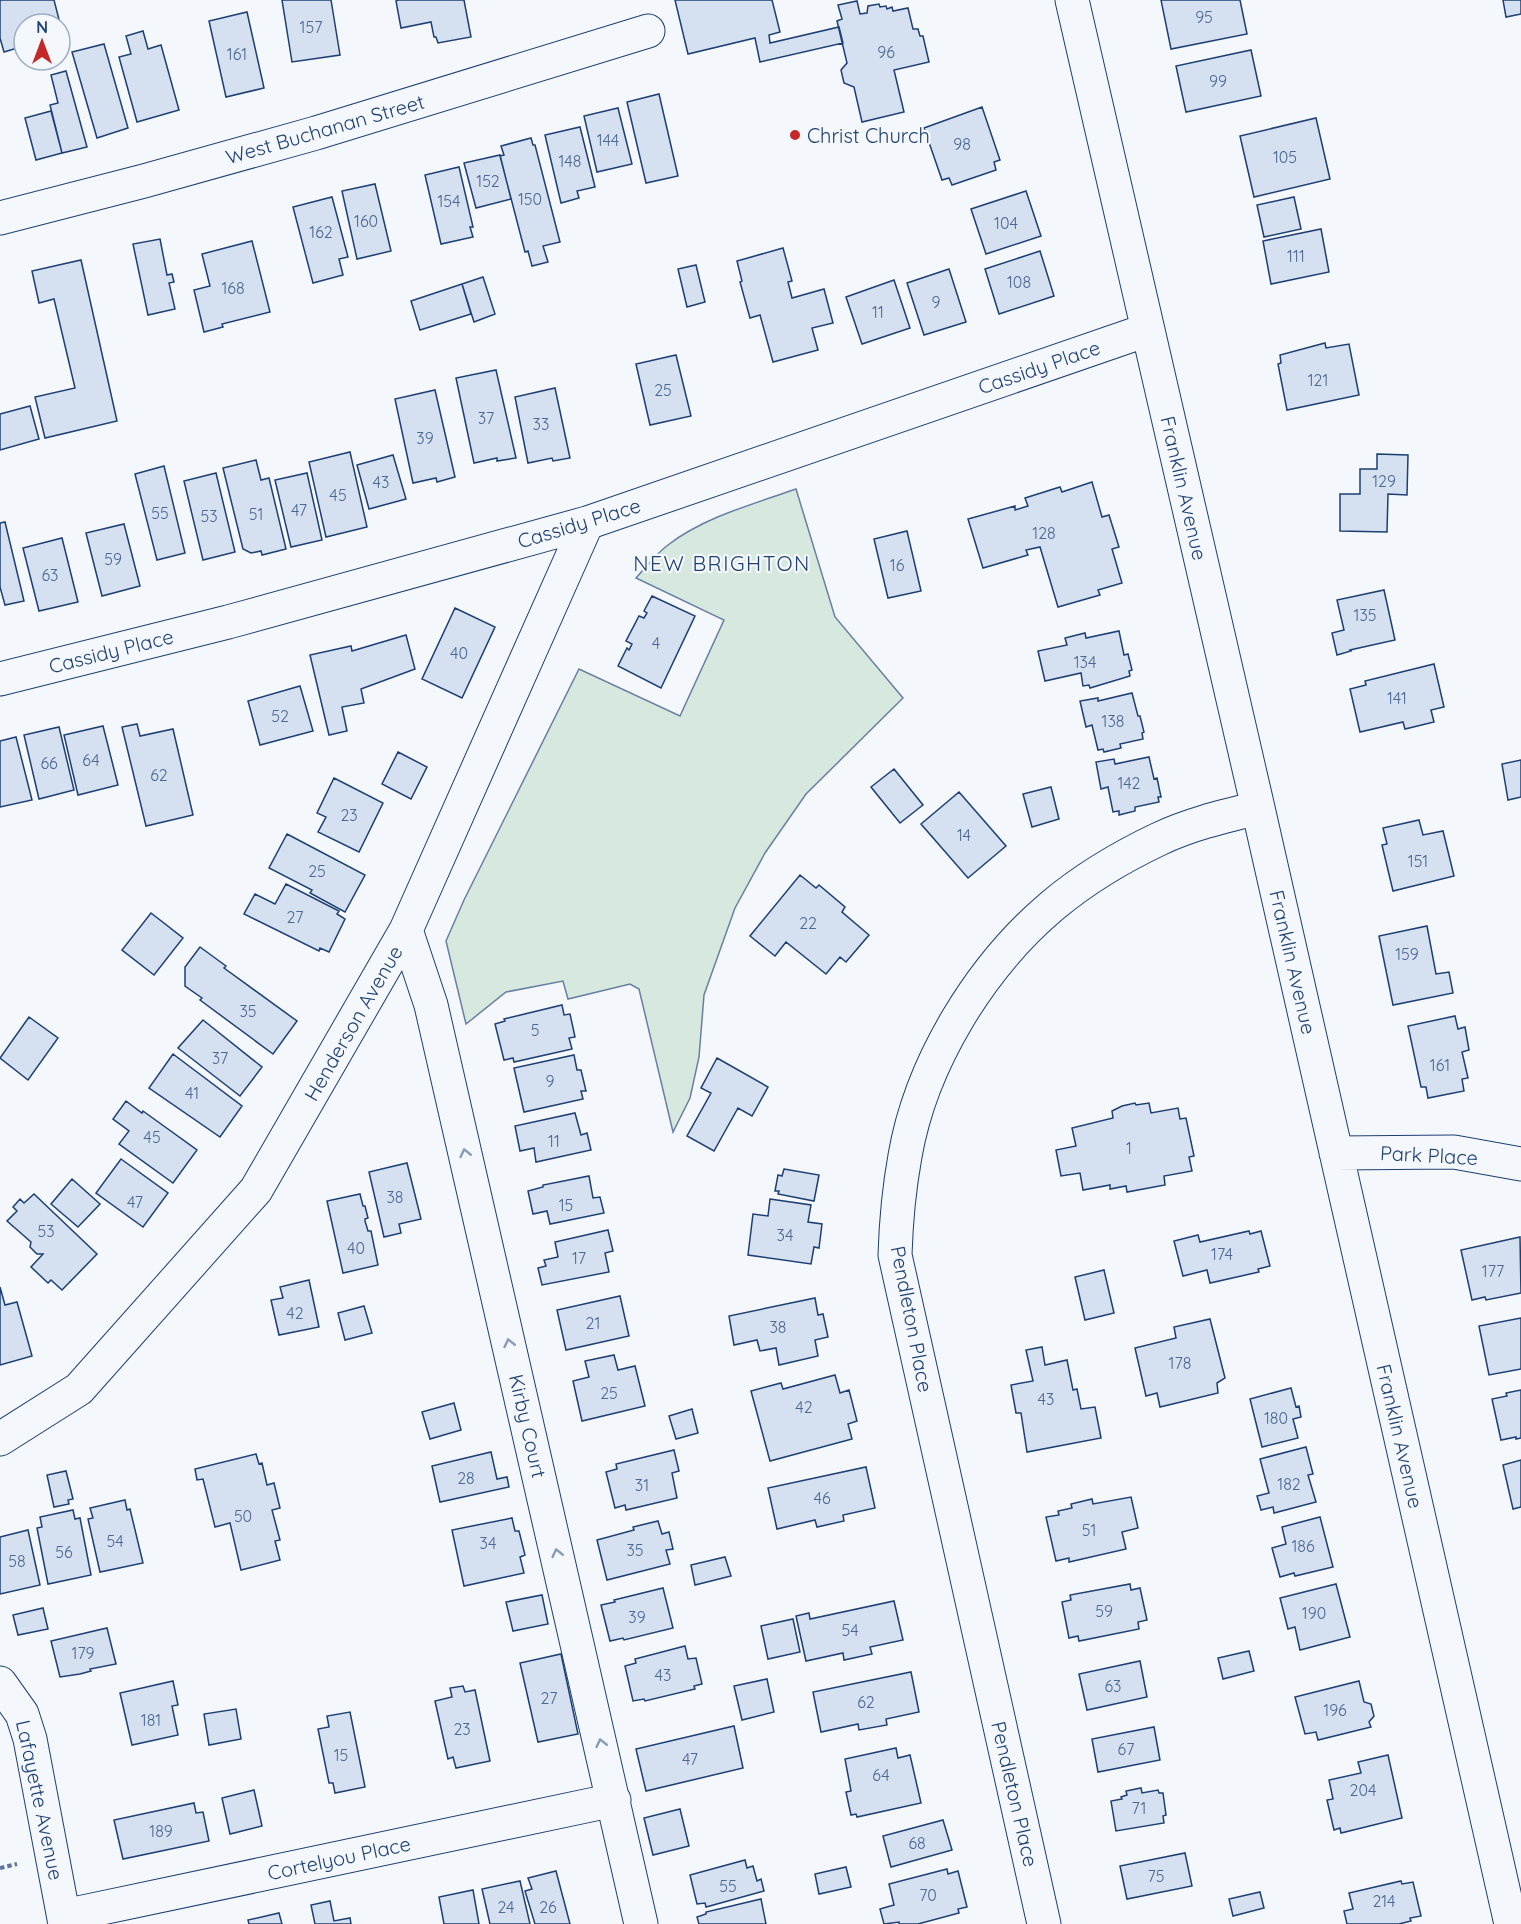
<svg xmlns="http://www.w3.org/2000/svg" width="1521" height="1924" font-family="Quicksand,sans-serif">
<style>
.green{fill:#d7e8df;stroke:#687fa3;stroke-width:1.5}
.building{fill:#d5e0f0;stroke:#1d3f73;stroke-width:1.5}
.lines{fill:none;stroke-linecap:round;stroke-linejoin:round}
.street-casing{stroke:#1d3f73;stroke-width:35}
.path{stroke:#5e769c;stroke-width:4;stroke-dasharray:4.5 3;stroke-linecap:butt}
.street{stroke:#f4f7fb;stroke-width:33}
.oneway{stroke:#889bb7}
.poi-dot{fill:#c62828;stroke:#f4f7fb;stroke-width:2}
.labels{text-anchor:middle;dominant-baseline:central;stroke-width:4.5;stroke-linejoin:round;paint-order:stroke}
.number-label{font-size:16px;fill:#4b6792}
.street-label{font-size:20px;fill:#1d3f73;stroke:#f4f7fb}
.poi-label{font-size:20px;fill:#1d3f73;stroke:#f4f7fb;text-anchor:start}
.neighbourhood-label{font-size:21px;letter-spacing:1.5px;fill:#1d3f73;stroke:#f4f7fb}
</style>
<rect width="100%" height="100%" fill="#f4f7fb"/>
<path class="green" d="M796,489L835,617L903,698L806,794L765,853L735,908L704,995L699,1057L690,1098L673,1132L639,989L630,984L568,999L563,981L506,992L466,1024L446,941L464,900L579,669L680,716L724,620L636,578C646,567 656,554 668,545C704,517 754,504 796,489Z"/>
<path class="building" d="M0,0H54L63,35L60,36V24H24V46L4,52L0,38Z
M282,0H331L340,55L292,62Z
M464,0L471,37L438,43L436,37H434L431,22L401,28L396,1L398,0Z
M675,0H772L780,32L769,35L770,43L839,27L843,43L760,62L755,38L688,54Z
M1161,0H1240L1247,34L1171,49Z
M1503,0H1521V14L1506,17Z
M857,1L860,14L867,13L868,6L879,4L880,7L886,6L887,9L892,7L893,11L908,8L913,29H918L920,36H923L929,62L894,70L904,112L862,122L854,87L844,83L841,70L847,63L837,21L842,19L838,5Z
M247,12L264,88L226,97L209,21Z
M143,31L148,49L161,45L179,110L137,122L119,57L131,54L126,36Z
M104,44L128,128L97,138L72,52Z
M1251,50L1261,96L1186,112L1176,66Z
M66,71L87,147L62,153L50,105L58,103L51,75Z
M659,94L678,176L646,183L627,102Z
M982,107L1000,160L994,162L996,170L952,185L949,178L942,180L924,128Z
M618,108L632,164L597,172L584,116Z
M51,111L62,153L36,160L25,118Z
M1316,118L1330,179L1254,197L1240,136Z
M580,127L595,187L577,191L579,198L561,203L545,135Z
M531,138L533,145H535L560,242L543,246L548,262L532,266L528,251L525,252L500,156L504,155L501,146Z
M500,155L511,199L476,208L464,163Z
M459,167L473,227H470L473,237L441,244L425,175Z
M375,184L391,251L357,259L342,191Z
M1026,191L1041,236L986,254L971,209Z
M332,197L348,257L339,259L343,275L313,283L293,207Z
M1294,197L1301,229L1264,237L1257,205Z
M1321,229L1329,272L1271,284L1263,241Z
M160,239L167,275L172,274L174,282L169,283L175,309L148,315L133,244Z
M252,241L270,312L222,324L223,327L204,332L194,290L210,286L202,254Z
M783,248L792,281L788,282L792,298L824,289L833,323L812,328L818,350L773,362L760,315L750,318L740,282L742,281L737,261Z
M1040,251L1054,296L999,314L985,269Z
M81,260L117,421L45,438L35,397L75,388L54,299L39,303L32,271Z
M696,265L705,302L687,307L678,269Z
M949,269L966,322L924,335L907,283Z
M483,277L495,314L474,322L462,284Z
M894,280L910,328L862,344L846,297Z
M462,284L471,314L420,330L411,301Z
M1325,343L1326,348L1349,344L1359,395L1287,410L1278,364L1281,363L1280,355Z
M676,355L691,416L650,425L636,364Z
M496,370L516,458L497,461V458L474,463L456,378Z
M555,388L570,458L553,461L552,458L528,463L515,397Z
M435,390L455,477L437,482L436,478L413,483L395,399Z
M30,406L39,439L0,450V414Z
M350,452L367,527L326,537L309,462Z
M1377,454L1408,455L1407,495L1388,494L1387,532L1340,531V494H1360V469H1377Z
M393,455L406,499L369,509L357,465Z
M256,460L261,480L269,478L286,549L262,555L261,551L251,553L243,549L223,468Z
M164,466L185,553L157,560L135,474Z
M216,473L235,552L203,560L184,481Z
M307,473L322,540L291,547L275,480Z
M1092,482L1102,517L1109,515L1119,547L1112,549L1122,583L1098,590L1100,595L1058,607L1040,547L1026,550L1028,555L983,568L968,519L1015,506V510L1028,506L1025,498L1060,487L1062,492Z
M5,522L24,601L5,605L0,587V523Z
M124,524L140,586L102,596L86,533Z
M907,531L921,591L888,598L874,539Z
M62,538L78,602L39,611L23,548Z
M1384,590L1395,640L1350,650L1351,651L1337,655L1332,633L1344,630L1337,600Z
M652,596L695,616L661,688L618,666L627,648L629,650L632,644L626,641L639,616L644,618L647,613L644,611Z
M455,608L495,627L462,698L422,679Z
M1119,631L1124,655L1128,654L1132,670L1129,671L1130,676L1090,688L1089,685L1083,686L1081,673L1045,681L1038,651L1067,645L1065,638L1085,633L1086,638Z
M406,635L415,669L361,689L364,703L342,707L347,731L329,735L310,655L351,646L352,651Z
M1434,664L1444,707L1431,710L1434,722L1405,729L1403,722L1360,732L1350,689L1366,685L1365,681Z
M300,686L313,731L260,745L248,701Z
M1132,693L1138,716H1140L1144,732L1142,733L1143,739L1120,744L1121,748L1104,752L1103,749L1098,750L1092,725L1086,727L1080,701L1098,698V701Z
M137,724L140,736L173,729L193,815L146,826L122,727Z
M103,726L118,785L78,795L64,735Z
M59,727L74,790L39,799L24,735Z
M16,737L32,800L0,807V741Z
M398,752L427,767L411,799L382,784Z
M1149,757L1154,779L1157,778L1161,797H1158L1159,802L1135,807V811L1119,815V811L1113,812L1108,787L1101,789L1096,762L1114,759L1115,764Z
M1521,760V797L1508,800L1502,764Z
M894,769L923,805L900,823L871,787Z
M334,778L383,803L359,852L318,832L326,817L317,813Z
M1051,787L1059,819L1032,827L1023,794Z
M959,792L1006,846L968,878L921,824Z
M1419,820L1423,835L1443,831L1454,876L1393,891L1382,845L1387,844L1383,828Z
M287,834L365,875L345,912L310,893L312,890L269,868Z
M800,875L816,888L819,885L845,907L842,912L869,935L846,962L840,957L826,974L786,942L775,956L750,936Z
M286,884L339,911L337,914L345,919L329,952L320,948L319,951L244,914L255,894L275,904Z
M151,913L183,938L154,975L122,950Z
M1427,926L1436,974L1449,972L1453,993L1393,1005L1379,936Z
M200,947L226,966L224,968L297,1021L273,1054L200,1000L202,998L185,986V967Z
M562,1005L564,1015L570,1014L575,1037L569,1038L572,1049L514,1062L513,1058L504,1060L495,1024L505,1021L504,1019Z
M1455,1016L1458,1029L1465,1027L1469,1050L1462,1052L1468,1078L1462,1079L1464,1091L1428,1098L1426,1087H1421L1408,1026Z
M29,1017L58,1038L28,1080L0,1058Z
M203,1020L262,1067L240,1096L178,1048Z
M173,1054L242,1106L220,1137L149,1088Z
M574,1055L577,1070H581L586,1091H581L583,1099L524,1112L514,1068Z
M717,1058L768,1087L752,1116L738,1108L714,1151L687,1136L711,1093L701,1088Z
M126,1101L142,1113L143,1111L197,1150L173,1183L119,1144L129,1131L113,1119Z
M1135,1103L1136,1105L1149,1103L1151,1113L1178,1108L1180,1119L1186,1118L1194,1156L1189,1157L1192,1171L1164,1176L1165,1185L1127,1192L1126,1186L1110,1189V1185L1083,1190L1080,1173L1061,1176L1056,1150L1076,1146L1072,1128L1113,1118L1112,1111L1122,1106Z
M575,1113L581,1135L587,1133L591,1150L536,1162L534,1148L520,1151L515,1126Z
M121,1159L168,1193L143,1227L96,1193Z
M407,1163L421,1219L399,1224L401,1233L384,1237L369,1172Z
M784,1169L819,1175L814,1201L778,1194L779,1191H775L778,1175L782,1176Z
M589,1176L593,1198L600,1197L604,1213L550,1224L547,1211L533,1214L528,1191L543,1187V1185Z
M72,1179L100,1204L78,1227L51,1204Z
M34,1194L97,1254L62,1290L51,1280L48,1283L31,1267L43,1254H37L30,1247L31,1242L7,1221L17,1211L13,1207L20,1199L24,1203Z
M360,1194L363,1206H365L368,1218L365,1219V1221L368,1231H371L378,1265L343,1273L327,1201Z
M770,1199L811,1205L808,1222L822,1224L819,1248L814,1247L811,1264L748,1255L753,1214L768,1216Z
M608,1230L613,1251L605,1253L609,1272L542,1285L538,1268L546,1266L544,1260L558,1257L555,1242Z
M1249,1231L1250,1234L1261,1231L1270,1266L1258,1269L1259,1272L1210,1283L1207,1270L1183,1276L1174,1241L1198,1235L1200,1242Z
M1520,1237L1521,1293L1486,1300L1485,1297L1472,1300L1461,1250Z
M1104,1270L1114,1313L1085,1320L1075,1277Z
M309,1280L319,1327L279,1335L271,1300L283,1298L280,1287Z
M0,1287L5,1305L17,1302L32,1356L0,1365Z
M620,1296L629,1336L566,1350L557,1310Z
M815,1298L818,1315L823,1314L828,1337L815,1340L818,1356L779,1365L776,1348L760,1351L757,1340L734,1345L729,1316Z
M364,1306L372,1333L345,1340L338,1313Z
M1521,1318V1369L1489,1375L1479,1326Z
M1210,1319L1225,1378L1217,1383L1218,1393L1160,1407L1157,1393L1146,1396L1135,1348L1176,1338L1174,1327Z
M1042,1347L1045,1365L1067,1360L1073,1390L1077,1389L1081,1409L1095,1407L1101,1438L1027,1452L1021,1413H1016L1011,1385L1033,1381L1026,1350Z
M614,1355L618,1370L635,1366L645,1406L582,1421L573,1381L589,1377L585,1361Z
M835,1375L840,1393L849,1390L857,1421L848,1424L852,1439L770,1461L751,1391L781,1383L783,1389Z
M1291,1388L1296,1407L1299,1406L1301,1417L1293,1419L1298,1438L1262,1447L1250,1399Z
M1521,1390V1438L1516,1439V1437L1501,1440L1492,1399L1507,1396L1506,1393Z
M454,1403L461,1430L430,1439L422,1412Z
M692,1409L698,1433L676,1439L669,1416Z
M1306,1447L1313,1474L1308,1475L1316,1502L1274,1513L1273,1507L1261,1510L1257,1496L1269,1493L1260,1459Z
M674,1450L679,1471L672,1473L677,1498L626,1510L625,1505L615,1508L606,1472L617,1469L616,1464Z
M491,1452L497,1479L507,1477L509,1487L440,1502L432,1466Z
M256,1454L259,1464L262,1463L267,1485L274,1483L280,1508L272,1510L280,1540L275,1541L280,1560L241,1570L230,1523L215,1527L203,1479L197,1480L195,1469Z
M1521,1460V1507L1513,1509L1503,1465Z
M866,1467L875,1508L843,1515L844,1521L817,1527L815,1520L777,1529L768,1488Z
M66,1471L73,1499L68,1500L69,1504L54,1507L47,1475Z
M1131,1497L1138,1528L1122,1532L1126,1549L1069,1562V1558L1056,1561L1046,1517L1059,1515L1058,1511L1072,1508L1071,1504L1092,1499L1093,1504Z
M125,1500L127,1510L130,1509L143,1563L100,1572L88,1519L93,1518L90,1508Z
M73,1510L75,1519L80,1518L91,1575L48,1584L37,1528L42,1527L40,1517Z
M1320,1517L1333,1567L1295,1576L1294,1573L1280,1577L1272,1548L1286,1544L1282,1527Z
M512,1518L515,1531H519L525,1555L520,1557L524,1573L464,1586L452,1530Z
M658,1521L662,1534L669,1532L673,1549L666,1550L670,1564L607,1580L597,1540L634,1530L633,1527Z
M28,1530L40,1585L0,1594V1537Z
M725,1557L731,1576L695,1585L691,1565Z
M1130,1584L1131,1590L1140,1588L1147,1620L1138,1622L1139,1629L1079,1641L1078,1636L1069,1638L1062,1602L1071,1600L1070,1595Z
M1336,1584L1350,1637L1300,1650L1295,1627L1288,1629L1280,1598Z
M663,1588L673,1628L624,1640L623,1638L610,1641L601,1605L615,1602L614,1600Z
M542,1595L548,1624L513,1631L506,1602Z
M894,1601L903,1640L870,1647L872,1654L844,1660L843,1653L806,1661L796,1616L809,1613L810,1619Z
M43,1608L48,1629L18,1635L13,1615Z
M793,1619L800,1652L768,1659L761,1626Z
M107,1628L116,1664L90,1669L91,1671L80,1674L60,1677L51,1641Z
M685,1646L688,1659L696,1658L702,1684L694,1686L695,1689L645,1701L644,1699L633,1701L625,1666L636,1663L635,1659Z
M1249,1651L1254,1671L1223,1679L1218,1658Z
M561,1654L578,1734L538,1742L520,1663Z
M1140,1661L1147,1697L1087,1710L1079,1674Z
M911,1672L919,1712L886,1719L887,1725L859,1730L858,1724L821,1732L813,1692Z
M767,1679L774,1712L742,1720L734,1686Z
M173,1681L178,1705L172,1706L178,1735L132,1745L120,1693Z
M1359,1681L1364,1702L1371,1704L1374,1716L1369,1722L1371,1727L1318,1740L1316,1732L1305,1734L1295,1697Z
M463,1686L465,1692L475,1690L490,1761L456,1768L453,1757L448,1759L435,1701L452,1697L450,1688Z
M236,1709L241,1739L209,1745L204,1714Z
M350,1712L365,1787L335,1793L333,1783H329L318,1729L329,1727L327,1716Z
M734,1726L743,1768L646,1791L636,1749Z
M1154,1727L1160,1760L1098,1772L1092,1739Z
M896,1748L898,1758L910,1755L921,1803L857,1817L856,1814L851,1815L846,1792L851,1791L845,1759Z
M1388,1755L1402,1818L1341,1833L1340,1828L1334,1830L1327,1800L1333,1799L1329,1780L1361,1773L1358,1762Z
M1141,1788L1142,1793L1158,1790L1159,1793H1163L1166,1815L1163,1816L1164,1823L1116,1831L1111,1801L1122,1799L1121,1797L1127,1795L1126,1791Z
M254,1790L262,1826L230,1834L222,1798Z
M194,1803L196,1813L203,1812L209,1841L123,1859L114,1820Z
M680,1809L689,1846L653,1855L644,1818Z
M943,1820L952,1850L891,1867L883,1836Z
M1185,1853L1192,1886L1127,1899L1120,1866Z
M745,1860L747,1868L753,1866L757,1881L761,1879L764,1891L706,1907L705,1903L697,1904L690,1875Z
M846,1867L851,1887L819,1894L815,1874Z
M947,1869L948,1874L958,1871L967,1907L958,1909L959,1913L918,1924H899V1922L884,1924L880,1909L894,1905L889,1884Z
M556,1871L570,1924H535L525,1891L532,1889L528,1878Z
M520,1881L530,1924H490L482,1889Z
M1401,1881L1402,1884L1413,1882L1421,1916L1410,1918L1411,1921L1399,1924H1347L1344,1911L1353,1909L1349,1893Z
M473,1890L479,1924H444L439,1897Z
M1260,1892L1264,1908L1233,1916L1229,1899Z
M761,1899L766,1924H699L697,1917L706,1914V1912Z
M330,1901L334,1921L350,1918L351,1924H315L311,1905Z
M279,1913L282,1924H249L248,1920Z"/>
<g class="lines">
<defs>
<path id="street" d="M1072,0L1258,808L1511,1924
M0,218L144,181L316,133L648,31
M0,679L228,622L587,523L1147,330
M406,930L431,1005L641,1924
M1336,1153L1454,1152L1521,1164
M0,1439L79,1389L256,1190L406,930L587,523
M0,1683L22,1714L30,1739L65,1924
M64,1916L614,1800
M1044,1924L895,1255C896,1222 899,1189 905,1156C921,1063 980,967 1052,906C1084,879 1121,857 1159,839C1190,824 1225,816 1258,808"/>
</defs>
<use href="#street" class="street-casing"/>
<path class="path" d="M0,1868L17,1864"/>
<use href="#street" class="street"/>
</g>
<defs><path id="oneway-chevron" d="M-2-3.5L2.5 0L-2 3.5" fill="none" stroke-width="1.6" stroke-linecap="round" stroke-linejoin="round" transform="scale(1.5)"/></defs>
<g class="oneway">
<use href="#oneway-chevron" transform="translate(465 1153) rotate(-103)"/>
<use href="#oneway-chevron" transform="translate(509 1343) rotate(-103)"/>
<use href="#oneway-chevron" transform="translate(557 1553) rotate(-103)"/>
<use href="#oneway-chevron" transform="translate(601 1743) rotate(-103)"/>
</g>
<circle class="poi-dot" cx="795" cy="135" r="6"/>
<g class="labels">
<g class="number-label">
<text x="1204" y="17">95</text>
<text x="311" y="27">157</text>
<text x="886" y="52">96</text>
<text x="237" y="54">161</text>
<text x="1218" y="81">99</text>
<text x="608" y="140">144</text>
<text x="962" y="144">98</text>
<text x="1285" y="157">105</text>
<text x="570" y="161">148</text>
<text x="488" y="181">152</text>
<text x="530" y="199">150</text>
<text x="449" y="201">154</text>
<text x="366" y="221">160</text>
<text x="1006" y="223">104</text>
<text x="321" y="232">162</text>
<text x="1296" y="256">111</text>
<text x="1019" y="282">108</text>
<text x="233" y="288">168</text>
<text x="936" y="302">9</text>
<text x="878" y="312">11</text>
<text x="1318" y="380">121</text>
<text x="663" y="390">25</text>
<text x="486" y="418">37</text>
<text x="541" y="424">33</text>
<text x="425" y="438">39</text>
<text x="1384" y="481">129</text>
<text x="381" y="482">43</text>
<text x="338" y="495">45</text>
<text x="299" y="510">47</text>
<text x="160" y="513">55</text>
<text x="256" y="514">51</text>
<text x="209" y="516">53</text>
<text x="1044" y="533">128</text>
<text x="113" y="559">59</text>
<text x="897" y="565">16</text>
<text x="50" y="575">63</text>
<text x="1365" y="615">135</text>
<text x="656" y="643">4</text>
<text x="459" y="653">40</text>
<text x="1085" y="662">134</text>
<text x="1397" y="698">141</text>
<text x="280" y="716">52</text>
<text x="1113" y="721">138</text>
<text x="91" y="760">64</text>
<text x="49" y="763">66</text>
<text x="159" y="775">62</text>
<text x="1129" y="783">142</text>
<text x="349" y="815">23</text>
<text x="964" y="835">14</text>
<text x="1418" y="861">151</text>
<text x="317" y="871">25</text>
<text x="295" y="917">27</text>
<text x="808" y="923">22</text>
<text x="1407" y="954">159</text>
<text x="248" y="1011">35</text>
<text x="535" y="1030">5</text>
<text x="220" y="1058">37</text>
<text x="1440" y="1065">161</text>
<text x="550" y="1081">9</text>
<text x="192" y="1093">41</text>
<text x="152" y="1137">45</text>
<text x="554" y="1141">11</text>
<text x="1129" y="1148">1</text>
<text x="395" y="1197">38</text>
<text x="135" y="1202">47</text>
<text x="566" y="1205">15</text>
<text x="46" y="1231">53</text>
<text x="785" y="1235">34</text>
<text x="356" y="1248">40</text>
<text x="1222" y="1254">174</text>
<text x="579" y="1258">17</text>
<text x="1493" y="1271">177</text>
<text x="295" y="1313">42</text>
<text x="593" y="1323">21</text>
<text x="778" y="1327">38</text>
<text x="1180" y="1363">178</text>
<text x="609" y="1393">25</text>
<text x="1046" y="1399">43</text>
<text x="804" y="1407">42</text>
<text x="1276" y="1418">180</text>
<text x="466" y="1478">28</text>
<text x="1289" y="1484">182</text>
<text x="642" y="1485">31</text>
<text x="822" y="1498">46</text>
<text x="243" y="1516">50</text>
<text x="1089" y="1530">51</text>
<text x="115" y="1541">54</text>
<text x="488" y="1543">34</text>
<text x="1303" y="1546">186</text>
<text x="635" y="1550">35</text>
<text x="64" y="1552">56</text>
<text x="17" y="1561">58</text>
<text x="1104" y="1611">59</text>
<text x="1314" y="1613">190</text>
<text x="637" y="1617">39</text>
<text x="850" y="1630">54</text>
<text x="83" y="1653">179</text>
<text x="663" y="1675">43</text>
<text x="1113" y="1686">63</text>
<text x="549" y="1698">27</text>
<text x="866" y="1702">62</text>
<text x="1335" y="1710">196</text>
<text x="151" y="1720">181</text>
<text x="462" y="1729">23</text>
<text x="1126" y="1749">67</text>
<text x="341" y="1755">15</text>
<text x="690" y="1759">47</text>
<text x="881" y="1775">64</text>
<text x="1363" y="1790">204</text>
<text x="1139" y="1808">71</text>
<text x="161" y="1831">189</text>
<text x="917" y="1843">68</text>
<text x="1156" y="1876">75</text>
<text x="728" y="1886">55</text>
<text x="928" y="1895">70</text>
<text x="1384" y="1901">214</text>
<text x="506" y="1907">24</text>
<text x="548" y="1907">26</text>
</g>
<g class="street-label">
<text transform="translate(325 129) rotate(-16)">West Buchanan Street</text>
<text transform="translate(1039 367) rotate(-19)">Cassidy Place</text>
<text transform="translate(1184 488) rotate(77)">Franklin Avenue</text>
<text transform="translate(579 523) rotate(-17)">Cassidy Place</text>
<text transform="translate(111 651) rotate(-14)">Cassidy Place</text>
<text transform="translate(1293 962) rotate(77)">Franklin Avenue</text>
<text transform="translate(353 1023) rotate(-60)">Henderson Avenue</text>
<text transform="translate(1429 1155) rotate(3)">Park Place</text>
<text transform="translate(912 1319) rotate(79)">Pendleton Place</text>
<text transform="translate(528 1426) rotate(77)">Kirby Court</text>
<text transform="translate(1400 1436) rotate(77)">Franklin Avenue</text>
<text transform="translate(1015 1794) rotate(77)">Pendleton Place</text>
<text transform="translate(40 1800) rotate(78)">Lafayette Avenue</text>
<text transform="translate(339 1858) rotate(-12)">Cortelyou Place</text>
</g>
<g class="poi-label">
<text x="807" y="135">Christ Church</text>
</g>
<g class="neighbourhood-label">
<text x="722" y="563">NEW BRIGHTON</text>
</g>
</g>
<g transform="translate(42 42)"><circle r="28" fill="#f4f7fb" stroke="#9eadc5" stroke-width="1.5"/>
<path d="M0-4.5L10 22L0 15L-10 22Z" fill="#c62828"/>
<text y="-9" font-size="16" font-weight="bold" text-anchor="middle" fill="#1d3f73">N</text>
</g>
</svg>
